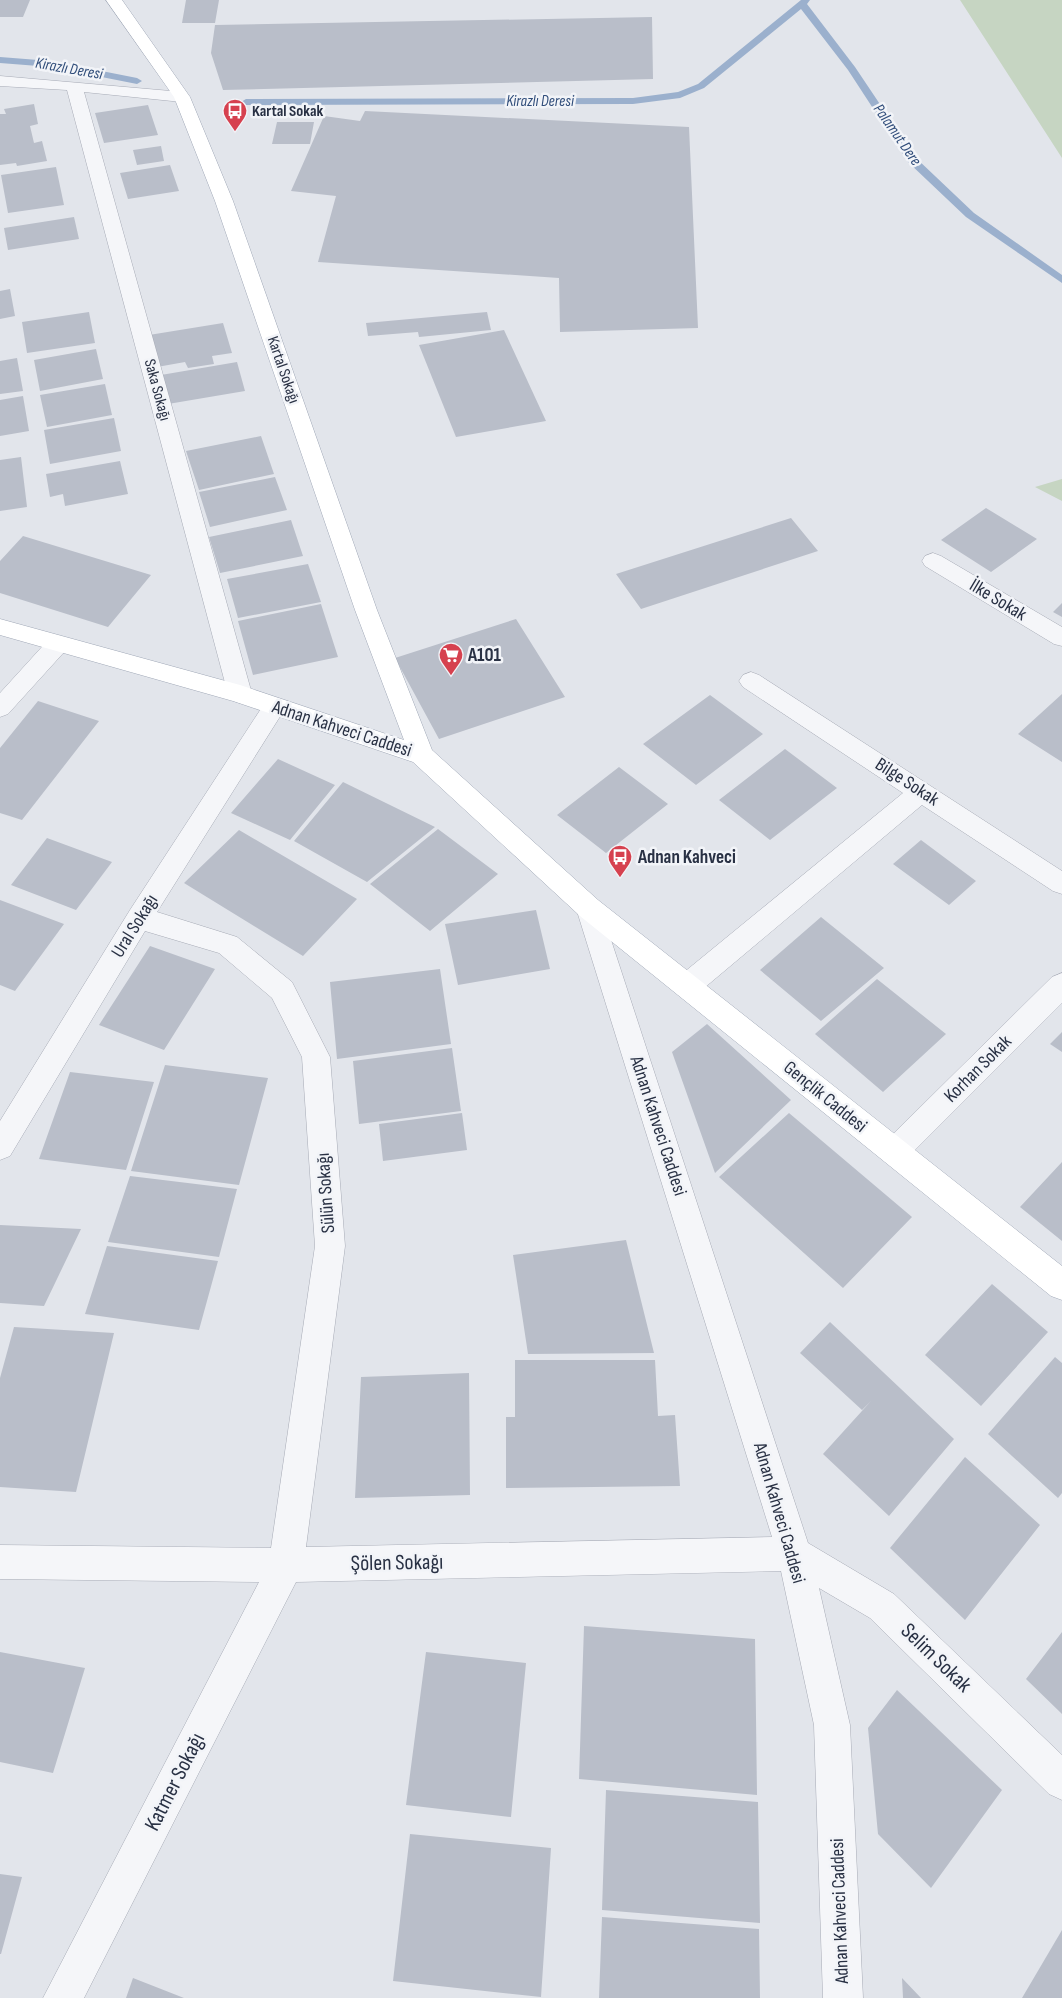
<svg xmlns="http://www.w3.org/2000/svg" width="1062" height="1998" font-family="'Sofia Sans Condensed',sans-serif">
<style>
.green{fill:#c6d5c2}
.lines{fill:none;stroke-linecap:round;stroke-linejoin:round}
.stream{fill:#9bb0cd;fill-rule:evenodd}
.building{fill:#b9bec9}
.minor-casing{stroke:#a7abb6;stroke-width:1}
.major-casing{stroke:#a0a8b7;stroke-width:1}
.minor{fill:#f5f6f9;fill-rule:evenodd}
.major{fill:#fff;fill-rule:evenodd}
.labels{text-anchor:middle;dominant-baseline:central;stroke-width:5;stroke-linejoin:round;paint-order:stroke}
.far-water-label{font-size:16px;font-style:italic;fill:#304d7a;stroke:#f2f4f8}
.far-poi-label{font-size:16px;font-weight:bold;fill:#293144;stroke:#f2f4f8;text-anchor:start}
.far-street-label{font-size:16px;fill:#293144;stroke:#f2f4f8}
.street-label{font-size:19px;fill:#293144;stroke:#f2f4f8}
.poi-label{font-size:19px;font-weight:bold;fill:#293144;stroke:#f2f4f8;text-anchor:start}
.near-street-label{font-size:22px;fill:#293144;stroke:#f2f4f8}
</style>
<rect width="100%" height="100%" fill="#e2e5eb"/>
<path class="green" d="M960,0H1062V158Z
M1062,479V501L1035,487Z"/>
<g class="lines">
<path class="stream" d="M801,0H810L807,4L855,67L916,158L974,213L1062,275V283L966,217L908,162L848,70L801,9L704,88L680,98L633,104L246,105L241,102L246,99L633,98L678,92L698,84Z
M0,57L51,61L137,78L142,81L137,84L51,67L0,63Z"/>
</g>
<path class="building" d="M0,0H30L23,17H0Z
M186,0H219L215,23H182Z
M652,17L653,79L223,90L211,53L215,25Z
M34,104L38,124L30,126L34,143L42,141L47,161L17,166L16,163L0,165V114H6L4,109Z
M148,105L158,135L104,143L95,113Z
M365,111L689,127L698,328L560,332L559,278L318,262L336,196L291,191L324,116L360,121Z
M277,122H314L310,144H272Z
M161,146L164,161L137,165L133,150Z
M170,165L179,191L128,199L120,173Z
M56,167L64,205L8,213L1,175Z
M74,217L79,239L8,250L4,228Z
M10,289L15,316L0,319V291Z
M89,312L95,343L27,353L22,322Z
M487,312L491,330L419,337L418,332L368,336L366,323Z
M223,323L232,353L212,356L214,364L188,368L185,362L157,367L149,335Z
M504,330L546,421L456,437L419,345Z
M96,349L103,379L40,391L34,360Z
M17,358L23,391L0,394V361Z
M237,362L245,391L168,404L161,375Z
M105,384L112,415L47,427L40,395Z
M23,396L29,431L0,436V400Z
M114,418L121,451L50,464L44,430Z
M261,436L274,474L199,490L186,451Z
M21,457L27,507L0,511V460Z
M120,461L128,494L65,506L63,494L50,497L46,474Z
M275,477L287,510L210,527L199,492Z
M986,508L1037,539L991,572L941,540Z
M791,518L818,551L641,609L616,574Z
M291,520L303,556L220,573L209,537Z
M23,536L151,575L108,627L0,593V561Z
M308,564L321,602L238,618L227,579Z
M1062,603V617L1053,612Z
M321,604L338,657L253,675L238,621Z
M516,619L565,697L439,739L395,658Z
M1062,694V762L1018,734Z
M710,695L763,734L696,785L643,744Z
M38,701L99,721L22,820L0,813V748Z
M785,749L837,788L770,840L719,800Z
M278,759L335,785L290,840L231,813Z
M619,767L668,804L606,853L557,815Z
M343,782L435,827L367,882L294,841Z
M438,829L498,874L430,931L370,884Z
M239,830L357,899L303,956L184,883Z
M47,838L112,862L76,910L11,885Z
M921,840L976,881L949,905L893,864Z
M0,900L64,924L15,991L0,985Z
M536,910L550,969L458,985L445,924Z
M821,917L884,968L821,1021L760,970Z
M150,946L215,969L164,1050L99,1025Z
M440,969L451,1044L337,1059L330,982Z
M877,979L946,1034L883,1092L815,1034Z
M707,1024L791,1100L715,1173L672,1052Z
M1062,1032V1052L1050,1044Z
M452,1048L461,1111L359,1124L353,1061Z
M165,1065L268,1078L239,1185L131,1171Z
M70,1072L154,1082L126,1170L39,1159Z
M462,1113L467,1150L383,1161L379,1124Z
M789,1113L912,1217L843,1288L719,1177Z
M1062,1162V1241L1020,1207Z
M130,1176L237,1189L219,1257L108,1242Z
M0,1225L81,1229L44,1306L0,1303Z
M626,1240L654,1353L528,1354L513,1255Z
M107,1246L218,1261L199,1330L85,1314Z
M992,1284L1048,1332L981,1406L925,1355Z
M830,1322L954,1439L889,1516L823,1454L871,1401L862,1410L800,1353Z
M14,1327L114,1333L76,1492L0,1487V1378Z
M1055,1357L1062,1363V1493L1058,1498L988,1434Z
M515,1360H655L658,1416L675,1415L680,1486L506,1488V1417H515Z
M469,1373L470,1495L355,1498L361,1377Z
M965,1457L1040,1525L965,1620L890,1548Z
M584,1626L755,1639L757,1795L579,1779Z
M1062,1632V1714L1026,1679Z
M0,1652L85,1668L53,1773L0,1762Z
M426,1652L526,1663L511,1817L406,1805Z
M897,1690L1002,1790L931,1888L878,1834L868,1728Z
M606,1790L758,1802L760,1923L602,1910Z
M410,1834L551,1848L541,1997L393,1981Z
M0,1874L22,1877L1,1954H0Z
M602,1917L759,1929L760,1998H599Z
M1062,1930V1998H1022Z
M133,1978L184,1998H126Z
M902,1978L921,1998H903Z"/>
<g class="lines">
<defs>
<path id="minor" d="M0,76L182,92L190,97L182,102L84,92L252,694L248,700L240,703L232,700L228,694L67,90L0,86Z
M933,553L941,556L1062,627V646L1054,644L925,566L922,561L925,556Z
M58,636L66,638L70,644L66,650L8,714L0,717V693L50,638Z
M751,672L759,675L1062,871V894L1053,891L922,805L697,994L687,998L677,994L673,986L677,978L903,793L743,687L739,681L743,675Z
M274,698L282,701L286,707L157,912L237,937L292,982L330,1057L345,1246L306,1547L772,1537L576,908L580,900L589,897L598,900L808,1543L894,1594L1062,1755V1800L1049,1794L870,1618L819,1588L850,1725L863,1998H823L814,1725L781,1571L296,1582L84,1998H43L259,1582L0,1579V1545L271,1548L315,1246L302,1057L272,998L219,953L145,931L10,1156L0,1160V1121L130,910L266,701Z
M1062,973V1003L904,1161L894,1165L884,1161L879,1152L884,1143L1052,977Z"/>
<path id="major" d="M106,0H122L190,97L233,201L377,610L432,750L598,900L1062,1266V1300L1051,1296L580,916L413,762L233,701L0,635V619L240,685L404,740L355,610L215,201L174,97Z"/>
</defs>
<use href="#minor" class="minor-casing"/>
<use href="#major" class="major-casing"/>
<use href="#minor" class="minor"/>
<use href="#major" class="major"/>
</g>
<defs>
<symbol id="bus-pin" viewBox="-11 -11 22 30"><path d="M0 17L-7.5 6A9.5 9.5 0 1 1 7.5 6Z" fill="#d6414f" stroke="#f2f4f8"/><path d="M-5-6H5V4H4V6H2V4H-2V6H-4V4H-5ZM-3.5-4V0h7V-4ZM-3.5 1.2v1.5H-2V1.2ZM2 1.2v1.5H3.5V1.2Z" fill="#fff"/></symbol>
<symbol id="supermarket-pin" viewBox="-11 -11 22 30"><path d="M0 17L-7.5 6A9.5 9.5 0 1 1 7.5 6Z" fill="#d6414f" stroke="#f2f4f8"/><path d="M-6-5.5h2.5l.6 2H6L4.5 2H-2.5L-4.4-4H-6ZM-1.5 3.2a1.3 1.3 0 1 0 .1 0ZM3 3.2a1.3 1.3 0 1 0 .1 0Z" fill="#fff"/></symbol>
</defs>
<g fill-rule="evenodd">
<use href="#bus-pin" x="221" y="97" width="28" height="38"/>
<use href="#supermarket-pin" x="437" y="641" width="28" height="38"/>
<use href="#bus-pin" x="606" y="843" width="28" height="38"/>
</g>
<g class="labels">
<g class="far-water-label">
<text transform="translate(69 69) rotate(10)">Kirazlı Deresi</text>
<text x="540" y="101">Kirazlı Deresi</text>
<text transform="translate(897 135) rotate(55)">Palamut Dere</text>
</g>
<g class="far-poi-label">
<text x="252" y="111">Kartal Sokak</text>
</g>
<g class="far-street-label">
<text transform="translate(283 370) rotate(71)">Kartal Sokağı</text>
<text transform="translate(157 390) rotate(75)">Saka Sokağı</text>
</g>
<g class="street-label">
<text transform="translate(998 600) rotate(31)">İlke Sokak</text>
<text transform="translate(342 729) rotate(18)">Adnan Kahveci Caddesi</text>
<text transform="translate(907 782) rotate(33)">Bilge Sokak</text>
<text transform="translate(135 926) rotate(-58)">Ural Sokağı</text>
<text transform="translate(978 1069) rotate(-45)">Korhan Sokak</text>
<text transform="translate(825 1097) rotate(39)">Gençlik Caddesi</text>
<text transform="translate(658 1126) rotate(72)">Adnan Kahveci Caddesi</text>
<text transform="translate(326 1193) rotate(-94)">Sülün Sokağı</text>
<text transform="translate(779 1513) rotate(74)">Adnan Kahveci Caddesi</text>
<text transform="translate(840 1911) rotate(-92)">Adnan Kahveci Caddesi</text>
</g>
<g class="poi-label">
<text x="468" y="655">A101</text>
<text x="638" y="857">Adnan Kahveci</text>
</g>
<g class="near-street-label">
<text transform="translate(397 1563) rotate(-1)">Şölen Sokağı</text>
<text transform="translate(936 1658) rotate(44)">Selim Sokak</text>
<text transform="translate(175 1782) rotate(-63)">Katmer Sokağı</text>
</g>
</g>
</svg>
